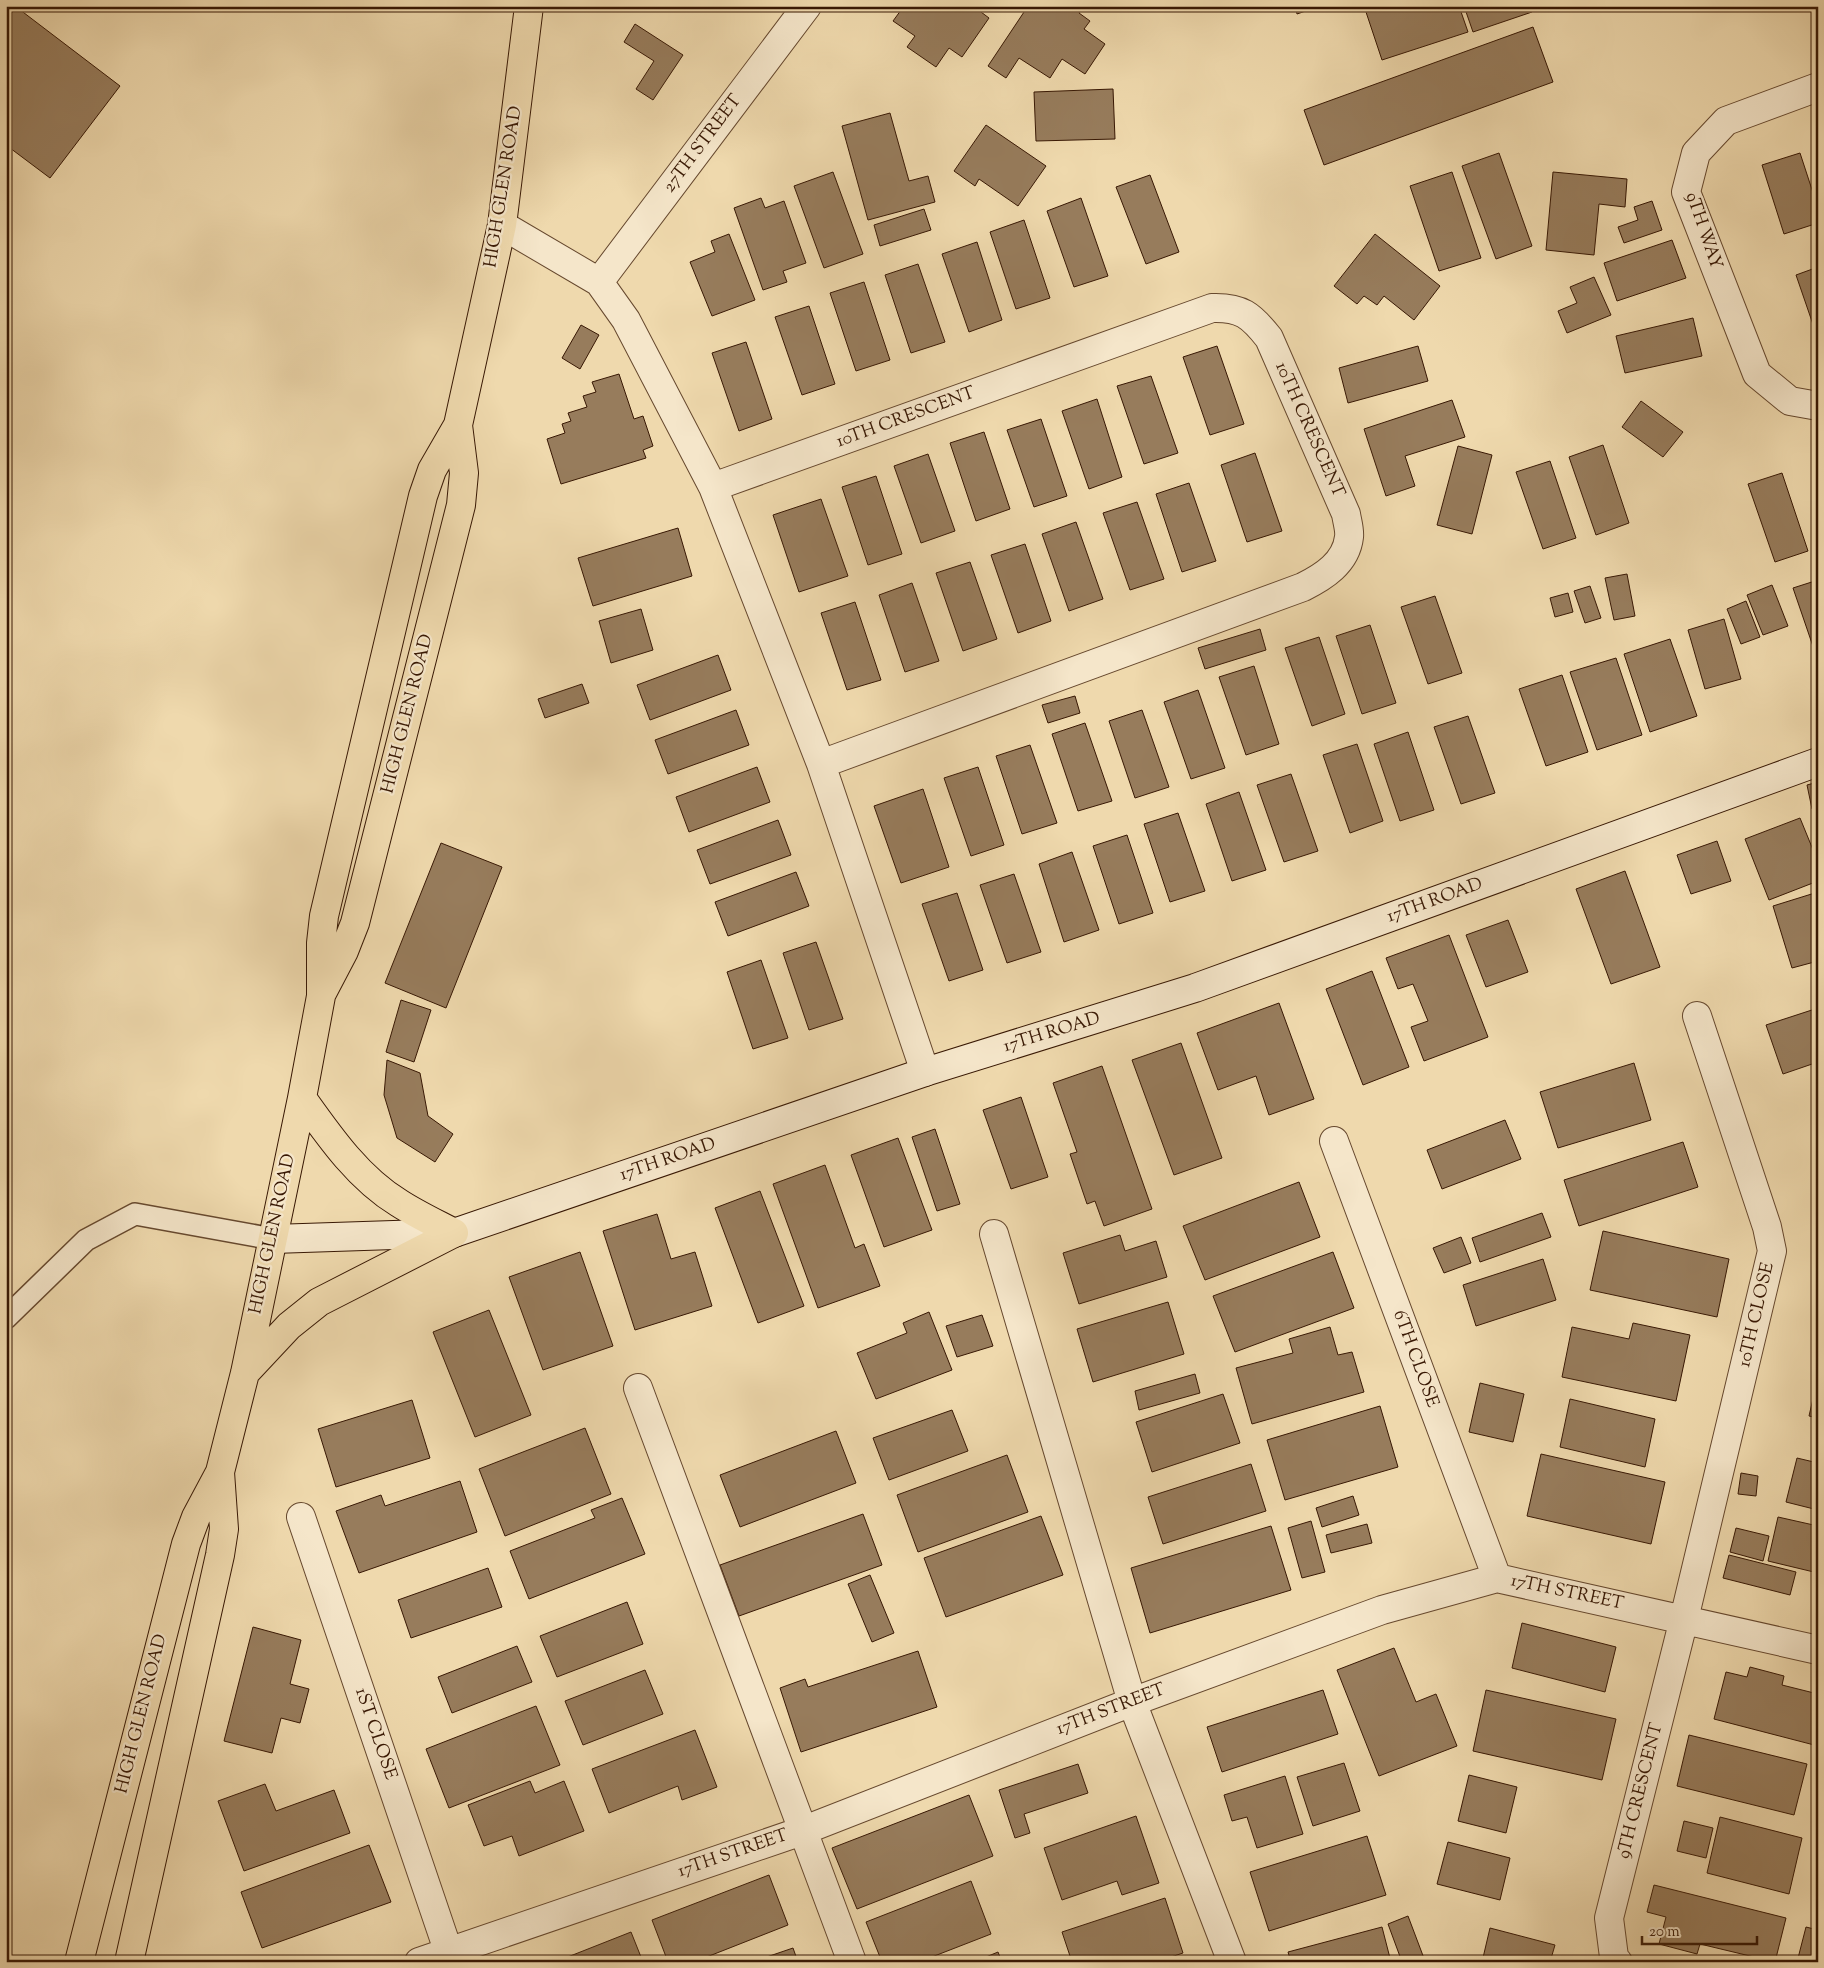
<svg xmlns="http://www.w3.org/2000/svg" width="1824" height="1968" font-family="'Sorts Mill Goudy',serif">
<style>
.building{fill:#977c5c;stroke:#381804}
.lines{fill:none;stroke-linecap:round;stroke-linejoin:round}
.lane-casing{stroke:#66482e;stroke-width:24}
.street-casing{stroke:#66482e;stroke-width:30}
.secondary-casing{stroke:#381804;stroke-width:30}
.primary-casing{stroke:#381804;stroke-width:30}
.lane{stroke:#f5e6ca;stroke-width:21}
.street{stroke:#f5e6ca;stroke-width:28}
.secondary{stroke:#f5e6ca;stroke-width:28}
.primary{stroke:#efd9ad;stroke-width:28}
.labels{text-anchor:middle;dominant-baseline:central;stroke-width:4.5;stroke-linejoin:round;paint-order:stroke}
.street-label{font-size:18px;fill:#381804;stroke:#f5e6ca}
</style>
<rect width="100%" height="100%" fill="#efd9ad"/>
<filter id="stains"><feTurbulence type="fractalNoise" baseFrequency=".004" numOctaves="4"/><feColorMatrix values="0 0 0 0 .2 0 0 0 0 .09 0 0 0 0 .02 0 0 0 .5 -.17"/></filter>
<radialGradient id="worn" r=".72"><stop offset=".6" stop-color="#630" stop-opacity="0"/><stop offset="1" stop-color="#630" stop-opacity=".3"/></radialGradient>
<path class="building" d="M6,6H15L120,86L50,178L6,145Z
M904,6H973L989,18L962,57L949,48L936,67L907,47L915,36L893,21Z
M1028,6H1083L1079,13L1090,21L1084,29L1105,44L1085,74L1062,59L1050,78L1019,58L1006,78L988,66Z
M1295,6H1320L1297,14Z
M1364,6H1459L1468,32L1382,60Z
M1464,6H1531L1532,12L1473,32Z
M635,24L683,55L653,100L636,89L654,61L624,42Z
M1533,27L1553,82L1324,165L1304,110Z
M1113,89L1115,139L1036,141L1034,92Z
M890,113L909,181L928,176L935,202L868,220L842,126Z
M986,125L1046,166L1018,206L979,179L975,186L954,171Z
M1499,153L1532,246L1496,259L1462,166Z
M1800,153L1818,208V223L1784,234L1762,165Z
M833,172L863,254L824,268L794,186Z
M1452,172L1481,258L1439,271L1410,186Z
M1553,172L1627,179L1625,207L1599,204L1594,255L1546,250Z
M1150,175L1179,252L1146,264L1116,187Z
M761,198L765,208L784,201L806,263L783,271L787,282L763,290L734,208Z
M1081,198L1108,276L1074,287L1047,211Z
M1652,201L1662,230L1624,243L1618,227L1638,220L1634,207Z
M924,209L931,230L880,246L874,225Z
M1024,220L1050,298L1016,309L990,232Z
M729,234L755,300L712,316L690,262L715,252L711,241Z
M1375,234L1440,286L1414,320L1384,296L1377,305L1364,296L1357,304L1334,286Z
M1672,240L1686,278L1617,301L1604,263Z
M977,242L1002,320L969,332L942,254Z
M918,264L945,342L911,353L885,275Z
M1818,267V339L1796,275Z
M1594,277L1611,315L1567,333L1558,311L1577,303L1570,287Z
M864,282L890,360L856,371L830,293Z
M809,306L835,384L802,395L775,317Z
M1693,318L1702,356L1625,373L1616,336Z
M581,325L599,335L580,369L562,358Z
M746,342L772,419L739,431L712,353Z
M1217,346L1244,424L1210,435L1183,357Z
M1418,346L1428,381L1348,403L1339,368Z
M619,374L634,419L643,416L653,446L643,450L646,458L561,484L547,439L565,433L562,424L571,421L568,413L587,407L583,396L596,392L592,382Z
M1151,376L1178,453L1144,464L1117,386Z
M1097,399L1122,477L1089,489L1062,411Z
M1452,400L1465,437L1405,456L1415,486L1386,496L1364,429Z
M1641,401L1683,432L1663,457L1622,427Z
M1041,419L1067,496L1034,507L1007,430Z
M984,432L1010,509L976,521L950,443Z
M1603,445L1629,523L1596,535L1569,457Z
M1458,446L1492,455L1472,534L1437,525Z
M1255,453L1282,531L1247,542L1221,465Z
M928,454L955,531L921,543L894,466Z
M1550,461L1576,538L1543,549L1516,472Z
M1782,473L1808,551L1775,562L1748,484Z
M876,476L902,554L868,565L842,487Z
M1189,483L1216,561L1182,572L1156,494Z
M821,499L848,576L799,592L773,515Z
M1137,502L1164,579L1130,590L1103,513Z
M1076,522L1103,599L1069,611L1042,534Z
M678,528L692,576L593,606L578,558Z
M1025,544L1051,621L1018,633L991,555Z
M970,562L997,639L963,651L936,573Z
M1627,574L1635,616L1614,620L1605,578Z
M1818,580V661L1793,588Z
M912,583L939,661L905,672L879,595Z
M1772,585L1788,626L1763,635L1747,595Z
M1590,586L1601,618L1585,623L1574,591Z
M1568,593L1573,612L1555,617L1550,598Z
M1435,596L1462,673L1428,684L1401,607Z
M1746,601L1760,637L1741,644L1727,609Z
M855,602L881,680L847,690L821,613Z
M641,609L653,650L611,663L599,621Z
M1724,619L1741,679L1705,689L1688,630Z
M1370,625L1396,703L1362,714L1336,636Z
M1260,629L1266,650L1205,669L1198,648Z
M1319,637L1345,714L1312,726L1285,648Z
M1670,639L1697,716L1650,732L1624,654Z
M718,655L731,690L650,720L637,685Z
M1616,658L1642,735L1597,750L1570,672Z
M1254,666L1279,744L1246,755L1219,677Z
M1562,675L1588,752L1546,766L1519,689Z
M582,684L589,703L545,718L538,699Z
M1198,690L1225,768L1191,779L1164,702Z
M1075,696L1080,713L1048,723L1042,705Z
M736,710L749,745L668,774L655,740Z
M1142,710L1169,787L1135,798L1109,721Z
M1468,716L1495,793L1461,804L1434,727Z
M1085,723L1112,801L1078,811L1052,734Z
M1408,732L1434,810L1400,821L1374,744Z
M1357,744L1383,821L1350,833L1323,755Z
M1030,745L1057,823L1022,834L996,756Z
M757,767L770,802L689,832L676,797Z
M978,767L1004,845L971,856L944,778Z
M1291,774L1318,851L1284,862L1257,785Z
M1818,782V807L1812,809L1807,785Z
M923,789L949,867L901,883L874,806Z
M1239,792L1266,870L1232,881L1206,804Z
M1178,813L1205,891L1170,902L1144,824Z
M1800,818L1818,862V881L1769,900L1745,839Z
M778,820L791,855L710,884L697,850Z
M1127,835L1153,913L1119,924L1093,846Z
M1717,841L1731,881L1691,894L1677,855Z
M441,843L502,867L446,1008L385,983Z
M1072,852L1099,930L1064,942L1039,864Z
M1625,871L1660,967L1611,984L1576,889Z
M796,872L809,906L728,936L715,902Z
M1014,874L1041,952L1007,963L980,885Z
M1818,892V961L1792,968L1773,906Z
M957,893L983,970L949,981L922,904Z
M1508,920L1528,972L1486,987L1466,935Z
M1449,935L1488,1037L1424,1061L1411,1027L1428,1021L1413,984L1398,989L1386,958Z
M816,942L843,1019L809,1030L783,953Z
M761,960L788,1038L753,1049L727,972Z
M1372,971L1409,1067L1363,1085L1326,989Z
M401,1000L431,1010L414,1062L386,1052Z
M1279,1003L1314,1099L1269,1115L1256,1076L1218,1090L1197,1033Z
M1818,1008V1062L1783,1074L1766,1025Z
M1181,1043L1222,1158L1174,1175L1132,1060Z
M387,1060L420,1073L428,1116L453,1134L435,1162L397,1138L384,1095Z
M1634,1063L1651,1120L1558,1148L1540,1092Z
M1102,1066L1152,1209L1104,1226L1095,1201L1087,1204L1070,1154L1077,1152L1053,1083Z
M1021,1097L1048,1177L1011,1189L983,1110Z
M1505,1120L1521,1159L1442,1189L1427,1150Z
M935,1129L960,1204L937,1211L912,1137Z
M898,1138L932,1230L884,1247L851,1155Z
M1683,1142L1698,1187L1579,1226L1564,1180Z
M825,1165L855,1248L864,1244L880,1286L818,1308L773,1184Z
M1299,1182L1320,1237L1205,1280L1183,1226Z
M760,1191L804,1306L758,1323L715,1208Z
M1542,1213L1551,1237L1480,1262L1472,1238Z
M657,1214L671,1259L695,1252L712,1306L635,1330L603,1231Z
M1603,1231L1729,1259L1717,1317L1590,1290Z
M1120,1235L1125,1251L1156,1241L1167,1277L1079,1304L1063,1253Z
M1461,1237L1471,1263L1444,1273L1433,1248Z
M580,1252L613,1346L543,1370L509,1277Z
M1333,1252L1354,1308L1235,1352L1213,1296Z
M1543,1259L1556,1300L1476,1326L1463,1285Z
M1168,1302L1184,1354L1093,1382L1077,1329Z
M489,1310L531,1415L475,1437L433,1332Z
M929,1312L952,1370L876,1399L857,1353L907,1333L903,1323Z
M982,1315L993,1346L957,1357L946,1326Z
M1633,1323L1690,1335L1676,1401L1562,1377L1572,1327L1629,1339Z
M1330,1327L1338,1355L1352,1352L1364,1392L1252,1424L1236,1368L1293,1353L1289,1339Z
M1195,1374L1200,1393L1139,1410L1135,1391Z
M1818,1377V1418L1809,1416Z
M1480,1383L1524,1394L1513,1442L1469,1432Z
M1223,1394L1240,1443L1152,1472L1136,1422Z
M1570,1399L1655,1419L1645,1467L1560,1447Z
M412,1400L430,1458L336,1487L318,1429Z
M1380,1406L1398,1467L1285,1500L1267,1440Z
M952,1410L968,1451L889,1480L873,1438Z
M585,1428L611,1494L505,1536L479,1469Z
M836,1431L856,1483L740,1527L720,1475Z
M1541,1454L1665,1482L1651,1544L1527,1516Z
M1007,1455L1028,1512L918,1552L897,1495Z
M1797,1458L1818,1463V1510L1786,1502Z
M1251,1464L1266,1511L1163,1544L1148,1497Z
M1741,1473L1758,1476L1756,1496L1738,1494Z
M460,1481L477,1532L359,1573L336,1511L381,1495L385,1506Z
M1353,1496L1359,1515L1322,1527L1316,1508Z
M622,1498L645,1554L529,1599L510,1551L595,1518L591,1510Z
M863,1514L882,1565L739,1616L720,1565Z
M1041,1516L1063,1575L946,1617L924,1558Z
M1778,1517L1818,1526V1573L1768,1561Z
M1311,1521L1325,1572L1302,1578L1288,1528Z
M1367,1524L1372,1543L1331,1553L1326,1535Z
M1271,1526L1291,1590L1150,1633L1131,1568Z
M1736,1528L1769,1536L1763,1561L1730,1552Z
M1729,1555L1796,1572L1790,1595L1723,1578Z
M488,1568L502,1607L411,1638L398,1600Z
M870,1575L894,1633L872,1642L848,1584Z
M627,1602L643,1644L557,1677L540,1636Z
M1522,1623L1616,1647L1605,1692L1512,1668Z
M253,1627L301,1640L290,1684L309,1689L300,1723L281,1718L272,1753L224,1741Z
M517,1646L532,1682L452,1713L438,1677Z
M1394,1648L1416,1702L1436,1694L1457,1746L1379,1776L1337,1670Z
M918,1651L937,1707L801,1752L780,1688L805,1679L808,1687Z
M1750,1667L1784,1676L1782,1685L1818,1694V1746L1714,1719L1726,1672L1747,1677Z
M645,1670L663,1714L583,1745L565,1701Z
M1323,1690L1338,1734L1222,1772L1207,1727Z
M1486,1690L1616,1719L1602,1780L1473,1751Z
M536,1706L560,1765L449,1808L426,1749Z
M695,1730L717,1787L682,1800L678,1786L609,1813L592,1769Z
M1689,1735L1807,1764L1794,1815L1677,1786Z
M1344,1763L1360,1811L1313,1826L1297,1777Z
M1078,1764L1088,1793L1024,1814L1030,1833L1015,1838L999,1790Z
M1469,1775L1517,1787L1506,1833L1458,1821Z
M1285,1776L1303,1834L1257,1848L1247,1817L1232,1821L1224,1795Z
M530,1781L535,1793L564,1781L584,1831L519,1856L512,1836L484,1846L468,1805Z
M265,1784L276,1811L334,1790L350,1833L244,1871L218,1801Z
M969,1795L993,1856L857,1909L832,1848Z
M1136,1816L1159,1883L1122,1895L1117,1881L1062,1900L1044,1848Z
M1720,1817L1802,1838L1789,1894L1707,1873Z
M1684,1821L1713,1828L1706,1858L1677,1851Z
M1367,1836L1386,1895L1269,1931L1250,1872Z
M1448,1842L1510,1858L1500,1900L1437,1884Z
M369,1845L391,1902L262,1948L241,1892Z
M769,1875L788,1925L694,1962H668L652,1920Z
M971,1881L991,1934L919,1962H882L866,1922Z
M1654,1885L1786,1918L1775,1962L1700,1944L1697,1954L1659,1944L1666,1917L1647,1912Z
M1165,1898L1183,1953L1156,1962H1072L1062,1932Z
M1408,1916L1425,1961L1402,1962L1388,1924Z
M1382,1927L1391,1962H1291L1288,1952Z
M1806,1927L1818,1930V1962H1797Z
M1490,1928L1555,1945L1550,1962H1482Z
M631,1932L643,1962H555Z
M793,1948L798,1962L755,1961Z
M998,1952L1002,1962H974Z"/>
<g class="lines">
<defs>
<path id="lane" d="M6,1318L86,1240L135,1214L273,1239"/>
<path id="street" d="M1818,87L1726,121L1696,153L1686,192L1757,374L1790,401L1818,406
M502,225L599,282L626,320L713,487L821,764L925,1072
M599,282L807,6
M713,487L1212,308C1241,307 1251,315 1269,338L1346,514C1347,521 1350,530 1349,537C1346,563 1323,577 1303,587L821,764
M1334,1141L1497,1578
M994,1234L1132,1702L1232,1962
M638,1388L852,1962
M301,1517L452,1962
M419,1962L802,1831L1132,1702L1382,1610L1497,1578L1818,1650
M1618,1962L1614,1957L1609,1918L1684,1619L1772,1251L1767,1227L1697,1016"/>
<path id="secondary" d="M273,1239L454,1233L925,1072L1195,988L1818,762"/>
<path id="primary" d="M322,993L344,951L355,923L461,505L464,473L458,425
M302,1098C329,1136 358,1178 399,1203C416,1214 435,1223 454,1233
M245,1373L289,1326L319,1302L454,1233
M79,1962L186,1544L196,1517L220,1472L245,1373L302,1098L321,996V943L324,916L423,496L432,470L458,425L502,225L529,6
M129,1962L220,1555L224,1529L220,1472"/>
</defs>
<use href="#lane" class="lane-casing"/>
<use href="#street" class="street-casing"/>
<use href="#secondary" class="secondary-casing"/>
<use href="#primary" class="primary-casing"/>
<use href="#lane" class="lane"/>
<use href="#street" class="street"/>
<use href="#secondary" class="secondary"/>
<use href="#primary" class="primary"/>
</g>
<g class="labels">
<g class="street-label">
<text transform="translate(703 144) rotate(-53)">27TH STREET</text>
<text transform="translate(504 187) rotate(-81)">HIGH GLEN ROAD</text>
<text transform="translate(1703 231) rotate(71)">9TH WAY</text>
<text transform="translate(906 418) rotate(-20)">10TH CRESCENT</text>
<text transform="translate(1309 430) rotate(66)">10TH CRESCENT</text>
<text transform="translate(408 714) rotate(-76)">HIGH GLEN ROAD</text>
<text transform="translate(1435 901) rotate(-20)">17TH ROAD</text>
<text transform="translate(1052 1033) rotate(-17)">17TH ROAD</text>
<text transform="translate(668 1160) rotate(-19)">17TH ROAD</text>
<text transform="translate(273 1234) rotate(-78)">HIGH GLEN ROAD</text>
<text transform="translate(1757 1315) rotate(-77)">10TH CLOSE</text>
<text transform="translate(1415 1359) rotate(70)">6TH CLOSE</text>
<text transform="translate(1567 1593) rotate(12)">17TH STREET</text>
<text transform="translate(1111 1710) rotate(-21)">17TH STREET</text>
<text transform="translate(142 1714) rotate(-76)">HIGH GLEN ROAD</text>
<text transform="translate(375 1734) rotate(71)">1ST CLOSE</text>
<text transform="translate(1641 1791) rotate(-76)">9TH CRESCENT</text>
<text transform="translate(733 1854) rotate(-19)">17TH STREET</text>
</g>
</g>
<rect width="1824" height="1968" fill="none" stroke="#efd9ad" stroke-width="25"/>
<rect x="8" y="8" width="1809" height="1953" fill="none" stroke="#381804" stroke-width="2.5"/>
<rect x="12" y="12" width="1799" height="1943" fill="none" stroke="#381804"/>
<path d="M1642 1936v8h115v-8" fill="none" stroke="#381804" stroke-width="2.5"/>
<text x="1649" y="1936" font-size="15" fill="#381804" stroke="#f5e6ca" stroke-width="4" paint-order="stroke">20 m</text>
<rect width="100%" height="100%" filter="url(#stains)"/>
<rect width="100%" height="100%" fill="url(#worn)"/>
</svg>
